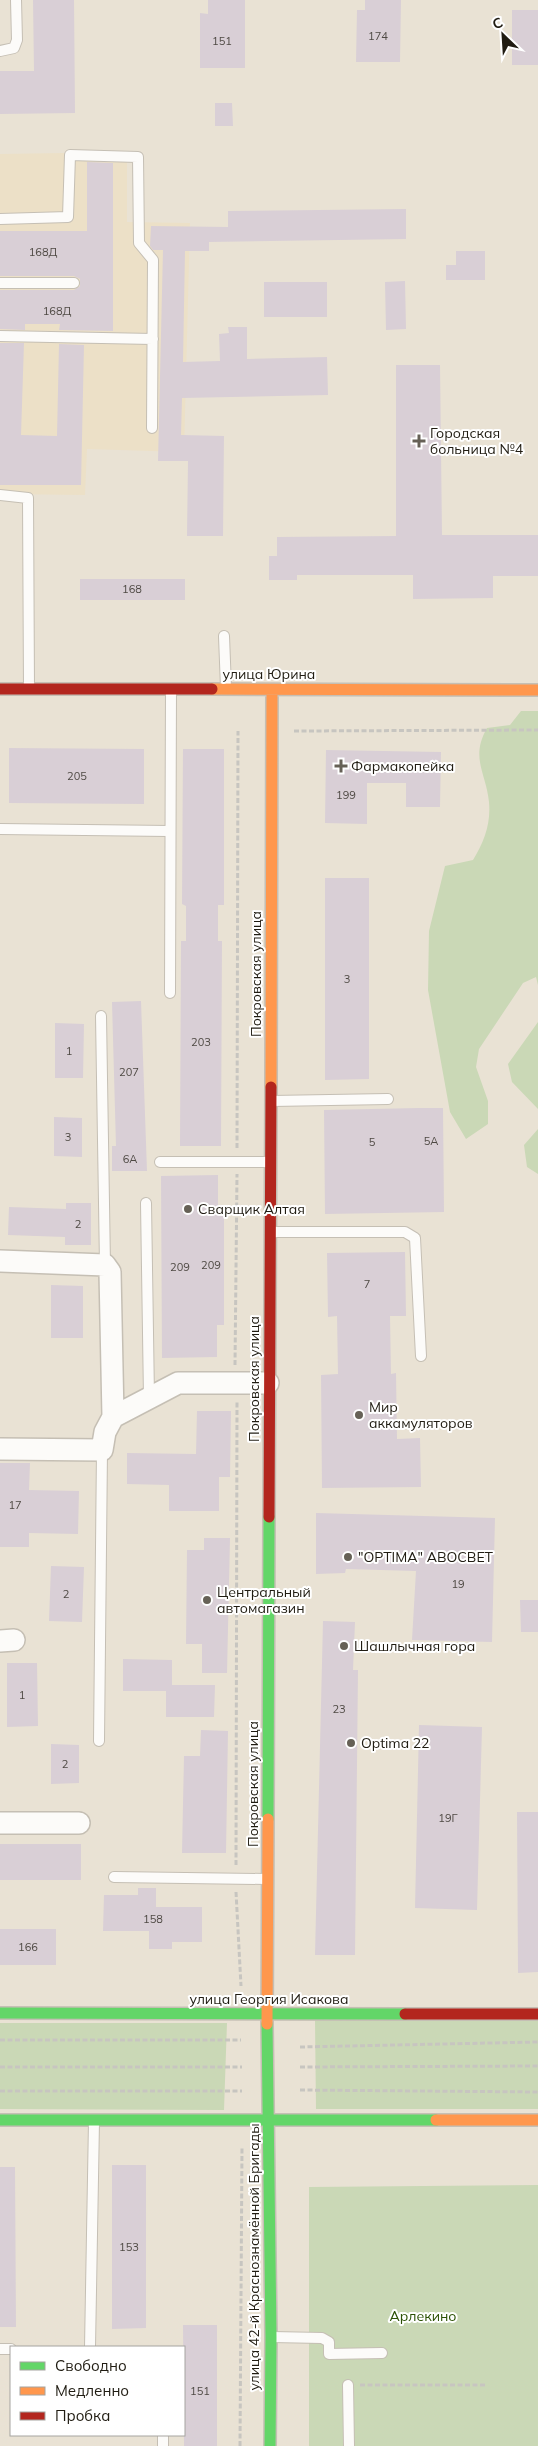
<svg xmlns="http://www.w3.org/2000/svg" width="538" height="2446" font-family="Mulish,sans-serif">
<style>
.built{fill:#ece0c7}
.green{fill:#cad8b6}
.building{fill:#d9cfd6}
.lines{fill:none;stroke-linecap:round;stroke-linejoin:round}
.lane-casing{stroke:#c5bfb4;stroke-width:12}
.street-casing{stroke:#c5bfb4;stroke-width:24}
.fast-casing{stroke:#c5bfb4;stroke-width:14}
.slow-casing{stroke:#c5bfb4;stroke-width:14}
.jam-casing{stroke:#c5bfb4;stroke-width:14}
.path{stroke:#c7c5c0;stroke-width:3;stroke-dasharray:5 2.5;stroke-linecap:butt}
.lane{stroke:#fcfbf9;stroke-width:10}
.street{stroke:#fcfbf9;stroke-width:21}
.fast{stroke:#63d668;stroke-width:11}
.slow{stroke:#ff974d;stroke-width:11}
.jam{stroke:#b3261e;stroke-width:11}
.poi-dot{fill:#666156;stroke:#fff;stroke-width:2}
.labels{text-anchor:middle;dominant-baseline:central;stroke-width:4;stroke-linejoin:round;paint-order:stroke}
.number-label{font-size:11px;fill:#4e4943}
.poi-label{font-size:14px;fill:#201c12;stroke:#fff;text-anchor:start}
.street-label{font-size:14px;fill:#201c12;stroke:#fff}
.park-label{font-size:14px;fill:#2b5104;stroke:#fff}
</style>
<rect width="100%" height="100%" fill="#e9e2d4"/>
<path class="built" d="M127,152V222L190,223L184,452L87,449L85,495L0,494V154Z"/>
<path class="green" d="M521,711H538V985L536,977L523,983L479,1049L476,1067L488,1101V1124L466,1139L450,1112L428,990L429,931L445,866L473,860C484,842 491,824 489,802C486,772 470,758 487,728L510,725Z
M538,1022V1109L512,1082L508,1064Z
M538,1129V1174L527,1167L524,1145Z
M315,2020L538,2021V2109H316Z
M0,2023H227L224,2110L0,2109Z
M538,2185V2446H309V2187Z"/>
<path class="building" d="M33,0H74L75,113L0,114V71H34Z
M208,0H245V68H200V13L208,14Z
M365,0H401L400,62H356L357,10H365Z
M512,10H538V65H512Z
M215,103H232L233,126H215Z
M87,162L113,163V331L59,330L60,324H25V330L0,329V290H74L80,286V279L74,276H0V231H87Z
M406,209V239L209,242V251H185L183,362L220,361L219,334L229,333L228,327H247V359L327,357L328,395L182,398L181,435L224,436L223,536H187L188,461H158L163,250H153L150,246L151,226L228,227V211Z
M456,251H485V280H446V265H456Z
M405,281L406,329L386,330L385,282Z
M264,282H327V317H264Z
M0,343H24L21,435L57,436L59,344L84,345L81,485H0Z
M396,365H440L442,535H538V576H493V598L413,599V575H297V580H269V556H277V537L396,536Z
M80,579H185V600H80Z
M9,748L144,749V804L9,803Z
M183,749H224V905H218V941H222L221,1146H180L181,941H186V906L182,904Z
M326,750L441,752L440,807H406V783H367V824L325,823Z
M325,878H369V1079L325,1080Z
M141,1001L147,1171H112V1146H116L112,1002Z
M55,1023L84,1024L83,1078H55Z
M419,1108H443L444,1212L325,1214L324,1110Z
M54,1117L82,1118V1157L54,1156Z
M218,1175V1205H224V1325H217V1357L162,1358L161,1176Z
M66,1203H91V1245H65V1237L8,1235L9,1207L66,1209Z
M405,1252L406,1316H390L391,1374L396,1373L397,1439L420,1438L421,1487L322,1488L321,1375L338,1374L337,1316L328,1317L327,1253Z
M51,1285L83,1286V1338H51Z
M197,1411H231L230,1477H219V1511H169V1485L127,1484V1453L196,1454Z
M0,1463H30L29,1490L79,1491L78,1534L29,1533V1547H0Z
M316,1513L495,1518L492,1642L412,1640L416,1571L346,1569L345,1573L316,1574Z
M204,1538H230L227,1673H202V1644H186L187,1550H204Z
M51,1566L84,1567L82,1622L49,1621Z
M520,1600H538V1632H521Z
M323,1621L355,1622L353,1670H358L355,1955H315Z
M123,1659L172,1660V1685H215L214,1717H166V1691H123Z
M7,1663H37L38,1726L7,1727Z
M419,1725L482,1727L477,1910L415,1908Z
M201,1730L228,1731L226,1853H182L184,1756H200Z
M51,1744L79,1745V1783L51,1784Z
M517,1812H538V1972L518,1973Z
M0,1844H81V1880H0Z
M138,1888H156V1907H202V1942H172V1949H149V1931H103L104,1895H138Z
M0,1929H56V1965H0Z
M112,2165H146V2328L112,2329Z
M0,2167H15L16,2327H0Z
M183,2325H217V2446H184Z"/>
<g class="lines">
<defs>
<path id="lane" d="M0,51L14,48L17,40L16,0
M0,219L68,217L70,155L138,157L139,243L153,260L152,428
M0,283H74
M0,336L153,339
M0,495L28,498L29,687
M224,636L226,688
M0,829L169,831
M170,993L171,689
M101,1016L105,1265
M272,1101L388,1099
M160,1162H269
M146,1203L149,1397
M270,1232H405L415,1238L421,1356
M99,1741L102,1450
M114,1877L265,1879
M272,2337L322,2338L329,2342V2354L382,2353
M90,2347L94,2121
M0,2349H11
M348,2385L349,2446
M163,2435V2446"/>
<path id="street" d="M0,1261L105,1265L110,1272L113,1417L178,1383H268
M0,1449L102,1450L105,1432L113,1417
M0,1641L14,1640
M0,1823H79"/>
<path id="fast" d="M268,1819L269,1517
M0,2013L405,2014
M267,2024L271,2337L270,2446
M0,2120H436"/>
<path id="slow" d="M212,689L538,690
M271,1087L272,690
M267,2024L268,1819
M436,2120H538"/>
<path id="jam" d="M0,689H212
M269,1517L271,1087
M405,2014H538"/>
</defs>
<use href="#lane" class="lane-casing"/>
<use href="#street" class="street-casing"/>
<use href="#fast" class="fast-casing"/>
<use href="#slow" class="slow-casing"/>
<use href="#jam" class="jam-casing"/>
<path class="path" d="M294,731L538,730
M237,1148L238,731
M235,1365L237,1174
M236,1865L237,1402
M236,1892L241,1986
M0,2040H241
M300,2047L538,2042
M0,2067H242
M300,2067L538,2066
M300,2090L538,2092
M0,2091H242
M360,2385H485
M240,2446L242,2147"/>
<use href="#lane" class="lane"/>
<use href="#street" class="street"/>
<use href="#fast" class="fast"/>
<use href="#slow" class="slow"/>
<use href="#jam" class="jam"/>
</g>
<g class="poi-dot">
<path d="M416.5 433.5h5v5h5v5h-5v5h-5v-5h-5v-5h5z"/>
<path d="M338.5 758.5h5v5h5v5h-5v5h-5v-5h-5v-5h5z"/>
<circle cx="188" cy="1209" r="5"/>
<circle cx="359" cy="1415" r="5"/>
<circle cx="348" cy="1557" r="5"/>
<circle cx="207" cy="1600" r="5"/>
<circle cx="344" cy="1646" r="5"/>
<circle cx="351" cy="1743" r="5"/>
</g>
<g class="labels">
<g class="number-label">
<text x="378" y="36">174</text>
<text x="222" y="41">151</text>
<text x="43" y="252">168Д</text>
<text x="57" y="311">168Д</text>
<text x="132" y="589">168</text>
<text x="77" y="776">205</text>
<text x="346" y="795">199</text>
<text x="347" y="979">3</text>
<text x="201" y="1042">203</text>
<text x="69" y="1051">1</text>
<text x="129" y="1072">207</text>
<text x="68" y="1137">3</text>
<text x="431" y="1141">5А</text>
<text x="372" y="1142">5</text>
<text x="130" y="1159">6А</text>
<text x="78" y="1224">2</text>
<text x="211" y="1265">209</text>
<text x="180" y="1267">209</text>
<text x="367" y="1284">7</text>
<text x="15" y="1505">17</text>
<text x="458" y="1584">19</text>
<text x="66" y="1594">2</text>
<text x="22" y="1695">1</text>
<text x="339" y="1709">23</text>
<text x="65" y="1764">2</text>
<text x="448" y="1818">19Г</text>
<text x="153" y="1919">158</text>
<text x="28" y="1947">166</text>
<text x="129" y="2247">153</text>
<text x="200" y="2391">151</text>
</g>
<g class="poi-label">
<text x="430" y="433">Городская<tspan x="430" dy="16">больница №4</tspan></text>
<text x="351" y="766">Фармакопейка</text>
<text x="198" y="1209">Сварщик Алтая</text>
<text x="369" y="1407">Мир<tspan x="369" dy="16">аккамуляторов</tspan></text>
<text x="358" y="1557">"OPTIMA" АВОСВЕТ</text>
<text x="217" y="1592">Центральный<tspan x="217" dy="16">автомагазин</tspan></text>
<text x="354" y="1646">Шашлычная гора</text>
<text x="361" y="1743">Optima 22</text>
</g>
<g class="street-label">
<text x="269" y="674">улица Юрина</text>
<text transform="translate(256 974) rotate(-90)">Покровская улица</text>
<text transform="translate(254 1379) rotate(-90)">Покровская улица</text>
<text transform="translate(253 1784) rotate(-90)">Покровская улица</text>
<text x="269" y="1999">улица Георгия Исакова</text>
<text transform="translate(254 2257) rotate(-90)">улица 42-й Краснознамённой Бригады</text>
</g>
<g class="park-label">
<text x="423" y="2316">Арлекино</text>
</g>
</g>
<rect x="10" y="2346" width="175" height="90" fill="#ffffff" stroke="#a6a4a0"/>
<rect x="20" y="2362" width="25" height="8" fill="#63d668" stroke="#a6a4a0"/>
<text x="55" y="2371" font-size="15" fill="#201c12">Свободно</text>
<rect x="20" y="2387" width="25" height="8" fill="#ff974d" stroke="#a6a4a0"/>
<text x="55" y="2396" font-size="15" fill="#201c12">Медленно</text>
<rect x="20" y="2412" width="25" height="8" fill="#b3261e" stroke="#a6a4a0"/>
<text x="55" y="2421" font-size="15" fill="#201c12">Пробка</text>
<g transform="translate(503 35) rotate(335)" stroke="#ffffff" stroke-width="4" paint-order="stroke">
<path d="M0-4L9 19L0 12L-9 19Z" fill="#201c12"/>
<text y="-8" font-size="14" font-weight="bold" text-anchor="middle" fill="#201c12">С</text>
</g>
</svg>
